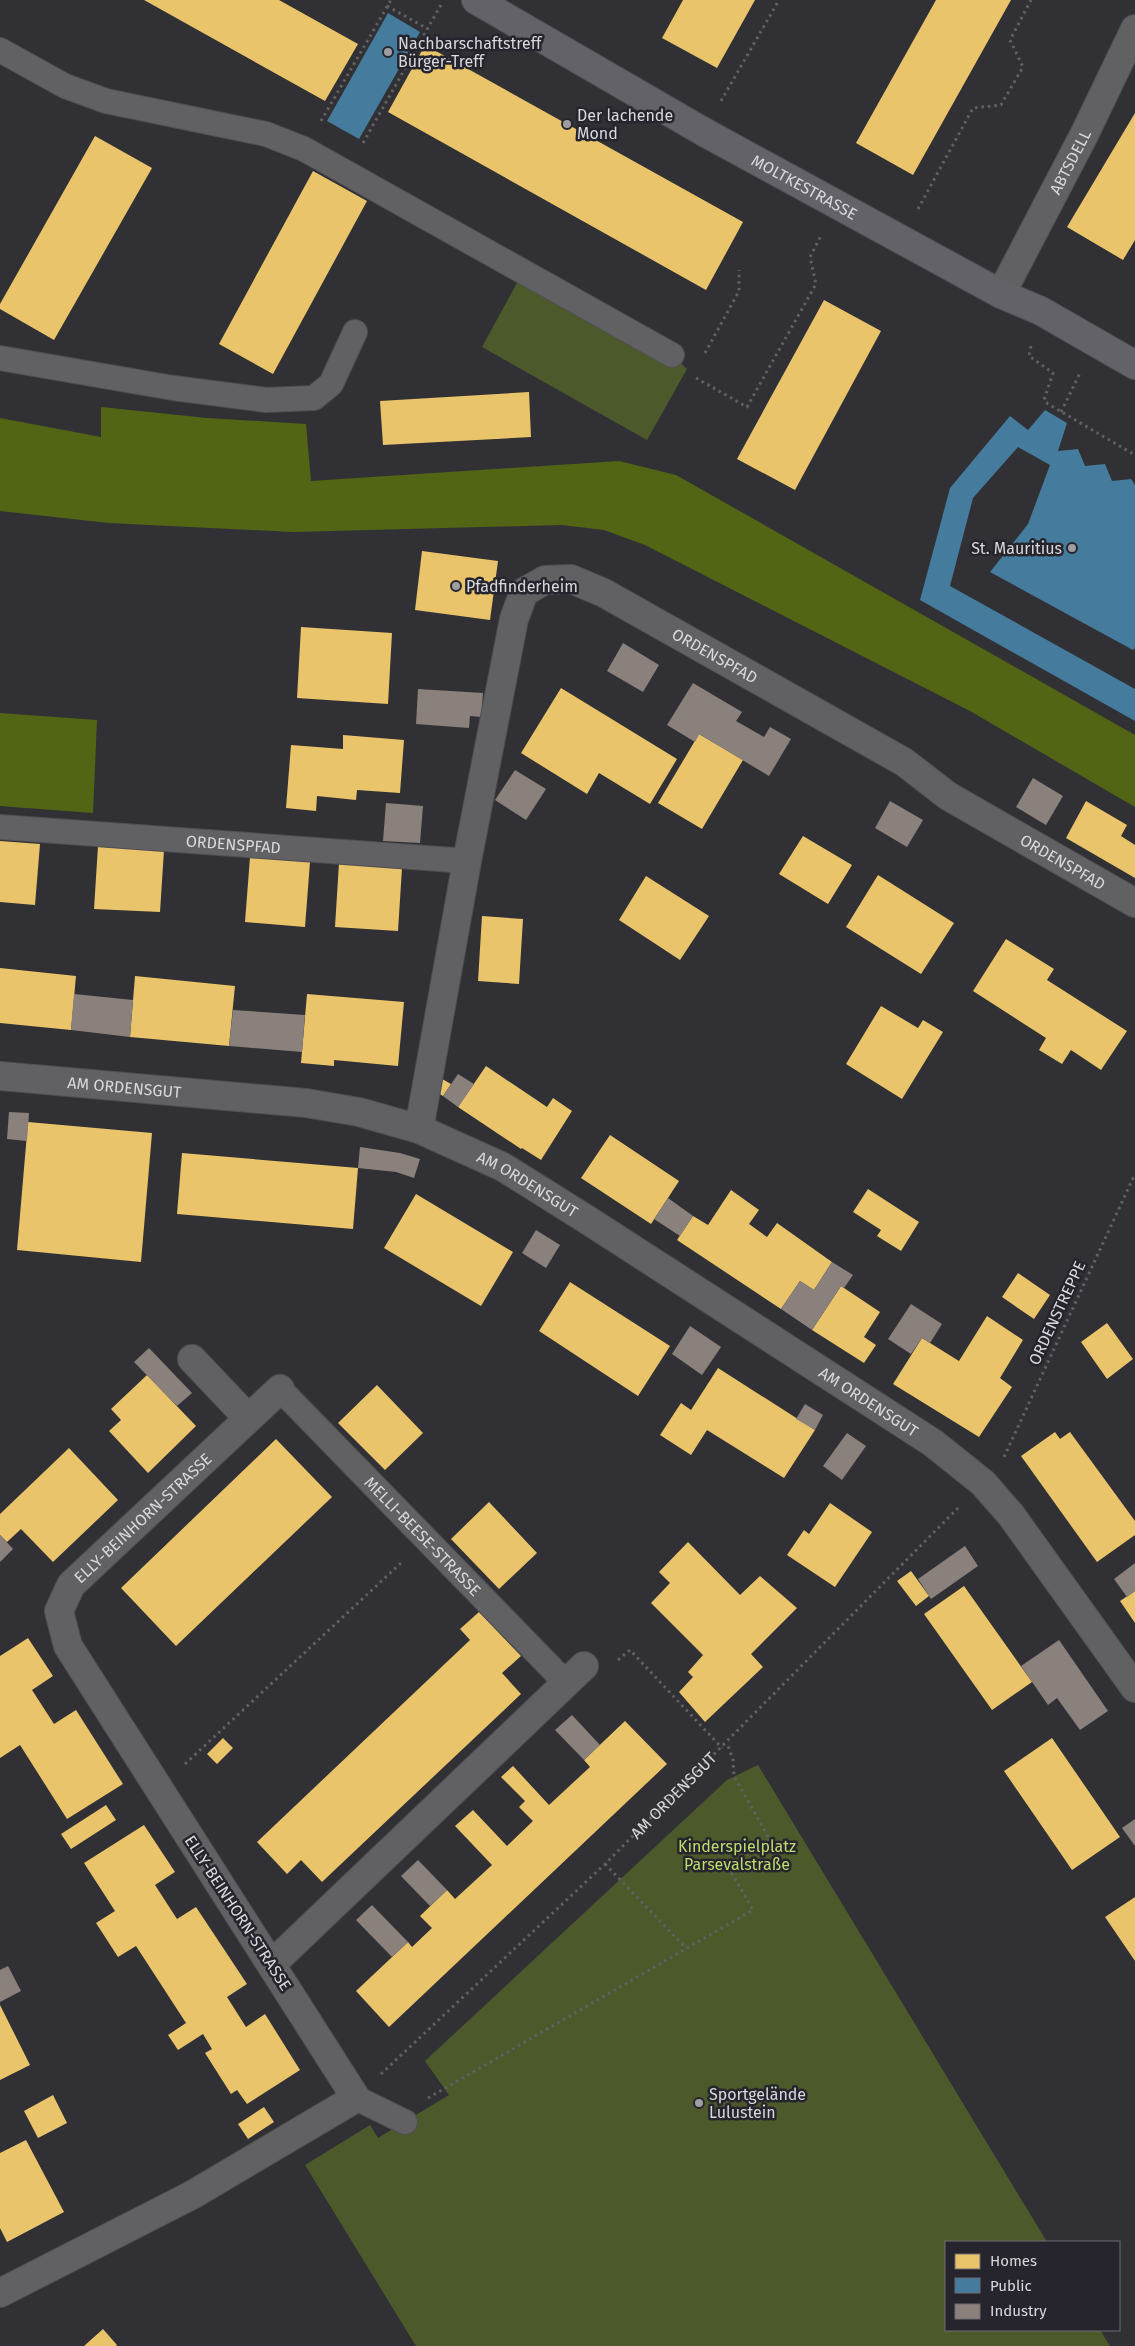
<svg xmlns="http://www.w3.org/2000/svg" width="1135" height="2346" font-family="'Fira Sans',sans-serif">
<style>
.green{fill:#4c5a2b}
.forest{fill:#526515}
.homes{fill:#e9c46a}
.public{fill:#457b9d}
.industry{fill:#8a817c}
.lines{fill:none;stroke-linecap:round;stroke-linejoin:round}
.lane-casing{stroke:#4f4f53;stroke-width:26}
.street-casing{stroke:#4f4f53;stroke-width:30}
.secondary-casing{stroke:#4f4f53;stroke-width:30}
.path{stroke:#616163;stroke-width:3;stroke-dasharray:2.5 4;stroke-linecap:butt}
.lane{stroke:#616164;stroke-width:24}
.street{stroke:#616164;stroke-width:28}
.secondary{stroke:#636269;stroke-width:28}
.poi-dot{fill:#9e9ea2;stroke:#26252d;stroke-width:2}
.labels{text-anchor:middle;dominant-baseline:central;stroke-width:5;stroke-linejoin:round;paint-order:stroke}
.poi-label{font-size:16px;fill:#d8d8dd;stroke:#26252d;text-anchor:start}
.street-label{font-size:16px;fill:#d8d8dd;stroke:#26252d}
.park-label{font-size:16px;fill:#bcde6c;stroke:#26252d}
</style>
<rect width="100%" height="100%" fill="#313135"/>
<path class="green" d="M523,272L672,355L687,369L647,440L482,347Z
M758,1765L1047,2242H946V2330H1100L1110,2346H416L305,2165L370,2125L378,2138L449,2095L425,2061L727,1780Z"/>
<path class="forest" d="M101,407L207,418L306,424L311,481L619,461L676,475L1135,735V807L970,711L645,545L604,530L562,525L293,532L109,523L0,511V418L101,437Z
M0,713L97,720L93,813L0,806Z"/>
<path class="homes" d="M144,0H279L358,44L325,101Z
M683,0H755L717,68L662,38Z
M936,0H1011L913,175L856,143Z
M425,45L743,222L706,290L388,112Z
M1135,113V240L1123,260L1067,227Z
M95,136L152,168L54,340L0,309V304Z
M313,171L367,201L273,374L219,344Z
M824,300L881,331L795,490L737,459Z
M529,392L531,437L383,445L380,401Z
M422,551L498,561L490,620L415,610Z
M301,627L392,633L388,704L297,698Z
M561,688L677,759L650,804L599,773L587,794L521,753Z
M699,734L743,760L702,829L658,803Z
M343,735L404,740L400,793L357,790L356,800L317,796L316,811L286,808L291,745L343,749Z
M1086,801L1127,825L1121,836L1135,845V878L1066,838Z
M803,836L852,865L828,904L779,874Z
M0,841L40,844L35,905L0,902Z
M98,846L164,850L160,912L94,909Z
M250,857L310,862L305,927L245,922Z
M339,863L402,868L398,931L335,927Z
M878,875L954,923L921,974L846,927Z
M646,876L709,916L680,960L619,920Z
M482,916L523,919L519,984L478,981Z
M1006,939L1054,969L1047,980L1127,1031L1101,1070L1071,1050L1062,1064L1039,1050L1046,1038L973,991Z
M0,968L76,976L71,1030L0,1023Z
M135,976L235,986L229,1046L130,1037Z
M307,994L404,1002L398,1066L334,1060V1066L301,1063Z
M881,1006L918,1028L923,1020L943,1032L902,1099L846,1064Z
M486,1066L547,1107L553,1098L572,1111L541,1160L522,1148L521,1149L458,1107Z
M437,1076L451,1084L443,1096L435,1091Z
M28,1122L152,1133L141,1262L17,1250Z
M610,1135L679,1181L651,1224L581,1178Z
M182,1153L358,1168L353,1229L177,1214Z
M868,1189L919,1222L901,1251L877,1236L881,1230L853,1212Z
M731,1190L759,1210L749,1224L767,1237L777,1223L832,1262L814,1290L800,1281L781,1309L677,1240L693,1216L708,1225Z
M416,1194L513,1252L481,1306L384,1248Z
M1018,1273L1050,1295L1034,1319L1002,1297Z
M570,1282L670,1346L638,1396L539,1331Z
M841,1286L880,1312L864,1337L876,1345L864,1363L812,1330Z
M987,1316L1023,1340L1000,1378L1012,1387L979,1437L893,1384L922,1338L959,1361Z
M1107,1323L1133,1359L1107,1379L1081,1342Z
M718,1368L815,1430L784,1478L707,1430L691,1455L660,1435L681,1403L691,1410Z
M147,1375L196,1426L148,1473L109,1431L121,1420L111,1409Z
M377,1385L423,1433L385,1470L338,1423Z
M1055,1432L1060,1439L1070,1432L1135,1521V1535L1097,1562L1021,1456Z
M276,1439L332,1497L176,1646L121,1588Z
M69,1448L118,1500L53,1562L21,1529L7,1542L0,1535V1514Z
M489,1502L537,1553L499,1589L451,1539Z
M830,1503L872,1532L835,1587L787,1555L804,1530L809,1534Z
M688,1542L740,1595L760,1576L797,1608L751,1654L763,1667L705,1722L679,1692L693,1677L688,1672L703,1655L651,1603L670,1583L659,1572Z
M911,1571L929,1596L916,1606L897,1581Z
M964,1586L1032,1682L992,1710L924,1614Z
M1135,1591V1623L1120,1601Z
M479,1612L521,1656L502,1673L521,1694L322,1882L301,1860L287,1874L257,1842L470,1640L460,1629Z
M28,1638L53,1676L32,1690L54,1724L76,1710L123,1784L67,1819L20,1745L0,1758V1656Z
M625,1721L667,1764L389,2027L356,1991L408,1942L412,1947L432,1928L420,1916L447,1890L455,1899L492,1865L455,1826L473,1810L507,1846L533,1821L519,1807L525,1801L501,1777L513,1766L549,1805L590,1767L584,1760Z
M223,1738L233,1748L217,1764L207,1754Z
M1052,1738L1120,1837L1072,1870L1004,1771Z
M106,1805L116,1820L71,1849L61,1834Z
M144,1825L175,1872L155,1885L177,1919L196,1907L247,1984L227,1997L246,2027L265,2014L300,2070L247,2104L237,2090L231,2094L205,2053L212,2049L203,2034L178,2050L168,2035L186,2023L136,1946L118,1957L96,1923L115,1911L84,1863Z
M1135,1897V1961L1105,1917Z
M0,2005L30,2065L0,2080Z
M53,2095L67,2123L38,2138L24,2111Z
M264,2107L274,2122L248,2139L238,2124Z
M26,2140L64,2212L7,2242L0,2228V2153Z
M103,2329L117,2345L116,2346H84Z"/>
<path class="public" d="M388,13L420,32L359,139L327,121Z
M1045,410L1067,423L1058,451L1078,449L1085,466L1105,464L1112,481L1131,479L1135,485V648L1133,650L990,572L1028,524L1050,465L1018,447L973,498L950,586L1135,689V721L920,600L950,488L1010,416L1028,430Z"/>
<path class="industry" d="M623,643L659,665L643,692L607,671Z
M693,683L742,712L736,721L764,737L770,727L791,739L769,776L699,734L695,742L667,725Z
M418,689L483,693L481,717L470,716L469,728L416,724Z
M515,770L546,789L526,820L495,800Z
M1033,778L1063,796L1046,825L1016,807Z
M890,801L923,820L907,847L875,828Z
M386,803L423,806L420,843L383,841Z
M74,994L133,1000L130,1037L71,1030Z
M233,1010L305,1015L302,1052L229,1046Z
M458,1074L474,1084L458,1107L443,1096Z
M9,1112L29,1113L27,1141L7,1139Z
M360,1147L400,1153L420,1159L414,1178L396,1172L358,1168Z
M668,1198L693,1216L680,1236L654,1219Z
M536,1230L560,1245L546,1268L522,1253Z
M832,1262L853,1275L844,1288L841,1286L812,1330L781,1309L800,1281L814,1290Z
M911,1304L942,1324L930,1343L922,1338L911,1354L888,1339Z
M690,1326L721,1347L702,1375L672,1354Z
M149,1348L192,1393L177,1406L134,1362Z
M805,1404L823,1415L815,1430L796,1419Z
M847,1433L866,1446L842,1480L823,1466Z
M0,1535L13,1549L0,1562Z
M965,1546L978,1566L931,1599L918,1579Z
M1135,1563V1591L1127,1597L1114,1579Z
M1059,1640L1108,1711L1080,1730L1057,1698L1048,1705L1021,1666Z
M572,1715L600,1745L584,1760L555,1730Z
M1135,1819V1846L1122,1828Z
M418,1860L447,1890L430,1906L401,1876Z
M372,1905L408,1942L392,1957L356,1920Z
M8,1966L21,1991L0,2002V1970Z"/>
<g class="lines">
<defs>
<g id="lane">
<path d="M0,50L65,86L106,101L266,134L304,149L672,355"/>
<path d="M0,358L173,388L266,400L314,398L331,384L355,332"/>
<path id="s2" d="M0,827L467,861"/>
<path id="s3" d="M280,1389L566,1683"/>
<path d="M356,2098L405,2122"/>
</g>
<g id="street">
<path id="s4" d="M1001,294L1084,135L1135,29"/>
<path id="s5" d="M0,1076L306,1103L359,1112L419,1129L503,1167L586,1219L933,1443L983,1483L1011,1515L1135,1688"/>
<path id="s6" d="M419,1129L467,861L514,619L524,592L545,580L571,579L604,593L904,762L948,796L1135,903"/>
<path d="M192,1359L248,1418"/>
<path d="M272,1964L584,1666"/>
<path id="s7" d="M0,2293L192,2195L356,2098L68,1646L59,1611L71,1585L280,1389"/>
</g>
<g id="secondary">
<path id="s8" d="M476,0L704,132L1001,294L1041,311L1135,365"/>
</g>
</defs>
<use href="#lane" class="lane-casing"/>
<use href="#street" class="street-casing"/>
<use href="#secondary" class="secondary-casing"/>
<g class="path">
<path d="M387,6L428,29"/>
<path d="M721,101L779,0"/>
<path d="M321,121L391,0"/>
<path d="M363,143L442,3"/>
<path d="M918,209L973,108L1001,105L1023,67L1010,40L1031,0"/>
<path d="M1031,346L1029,356L1053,373L1044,400L1048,404L1135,455"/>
<path d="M705,353L739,291V270"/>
<path d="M696,378L747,407L816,284L810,257L822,234"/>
<path d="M1061,412L1080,373"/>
<path d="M1004,1457L1135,1174"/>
<path d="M618,1660L630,1650L722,1748"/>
<path d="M185,1764L402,1562"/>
<path d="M605,1864L686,1948"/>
<path id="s1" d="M381,2074L605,1864L958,1508"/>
<path d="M428,2098L753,1910L727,1865L770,1840L734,1776L733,1760L727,1743"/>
</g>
<use href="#lane" class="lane"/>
<use href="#street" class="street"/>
<use href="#secondary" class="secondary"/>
</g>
<g class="poi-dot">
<circle cx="388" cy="52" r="5"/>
<circle cx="567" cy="124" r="5"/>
<circle cx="1072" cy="548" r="5"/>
<circle cx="456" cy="586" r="5"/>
<circle cx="699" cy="2103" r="5"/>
</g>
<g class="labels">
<g class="poi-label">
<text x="398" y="43">Nachbarschaftstreff<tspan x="398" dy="18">Bürger-Treff</tspan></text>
<text x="577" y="115">Der lachende<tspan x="577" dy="18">Mond</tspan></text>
<text x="1062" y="548" text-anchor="end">St. Mauritius</text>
<text x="466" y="586">Pfadfinderheim</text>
<text x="709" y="2094">Sportgelände<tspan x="709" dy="18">Lulustein</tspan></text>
</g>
<g class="street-label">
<text stroke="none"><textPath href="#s4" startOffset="149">ABTSDELL</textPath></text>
<text stroke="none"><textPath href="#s8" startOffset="378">MOLTKESTRASSE</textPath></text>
<text stroke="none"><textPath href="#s6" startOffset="761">ORDENSPFAD</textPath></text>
<text stroke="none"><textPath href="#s2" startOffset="234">ORDENSPFAD</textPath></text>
<text stroke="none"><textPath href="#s6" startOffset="1166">ORDENSPFAD</textPath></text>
<text stroke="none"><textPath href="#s5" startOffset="125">AM ORDENSGUT</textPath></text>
<text stroke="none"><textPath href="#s5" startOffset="545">AM ORDENSGUT</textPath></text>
<text transform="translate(1057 1313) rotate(-65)">ORDENSTREPPE</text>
<text stroke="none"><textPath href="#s5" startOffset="950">AM ORDENSGUT</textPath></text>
<text stroke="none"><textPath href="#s7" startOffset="1105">ELLY-BEINHORN-STRASSE</textPath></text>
<text stroke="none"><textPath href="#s3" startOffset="205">MELLI-BEESE-STRASSE</textPath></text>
<text stroke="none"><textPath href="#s1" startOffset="404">AM ORDENSGUT</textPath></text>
<text transform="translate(238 1913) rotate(57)">ELLY-BEINHORN-STRASSE</text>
</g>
<g class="park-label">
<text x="737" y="1846">Kinderspielplatz<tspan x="737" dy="18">Parsevalstraße</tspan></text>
</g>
</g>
<rect x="945" y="2241" width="175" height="90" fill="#26252d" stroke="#6d6d73"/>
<rect x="955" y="2254" width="25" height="15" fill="#e9c46a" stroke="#6d6d73"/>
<text x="990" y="2266" font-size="15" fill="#d8d8dd">Homes</text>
<rect x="955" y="2278" width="25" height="15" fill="#457b9d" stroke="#6d6d73"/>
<text x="990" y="2291" font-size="15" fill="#d8d8dd">Public</text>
<rect x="955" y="2304" width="25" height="15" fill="#8a817c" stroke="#6d6d73"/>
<text x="990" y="2316" font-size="15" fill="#d8d8dd">Industry</text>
</svg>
